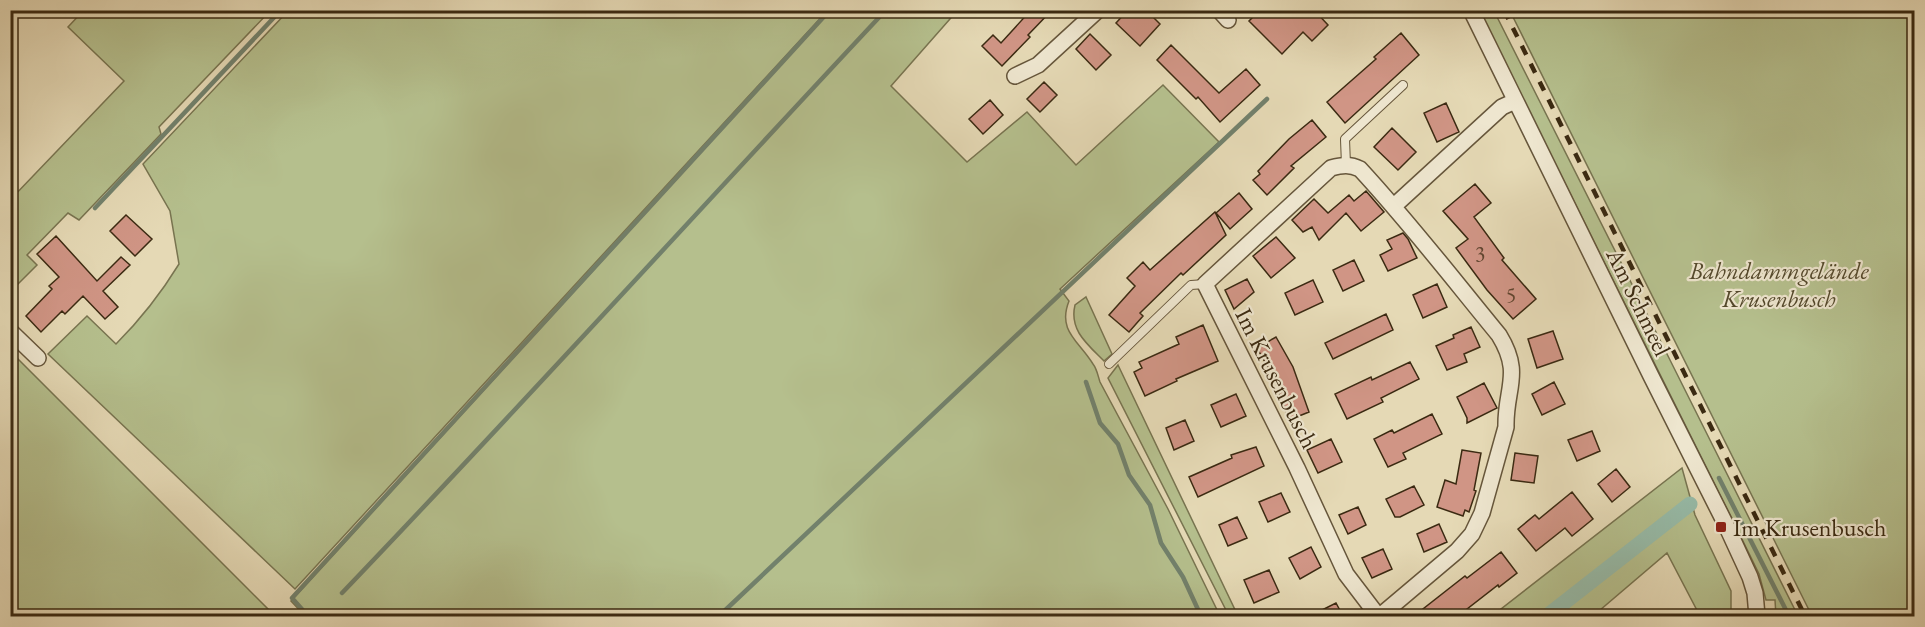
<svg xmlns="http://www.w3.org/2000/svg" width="1925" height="627" font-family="'EB Garamond',serif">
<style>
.green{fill:#b5bf8d;stroke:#787450;stroke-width:1.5}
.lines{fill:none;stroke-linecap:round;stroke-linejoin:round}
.stream{stroke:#72816c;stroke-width:4.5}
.canal{stroke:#97bba8;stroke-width:15}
.building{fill:#d09585;stroke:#3b2a12;stroke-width:1.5}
.lane-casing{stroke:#66563b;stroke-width:10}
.street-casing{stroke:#66563b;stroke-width:18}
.lane{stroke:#eee6cf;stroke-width:8}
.street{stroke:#eee6cf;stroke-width:15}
.rail{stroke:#3b2a12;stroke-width:4.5;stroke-dasharray:10 10;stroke-linecap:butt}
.poi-dot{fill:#8f2418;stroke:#eee6cf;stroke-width:2}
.labels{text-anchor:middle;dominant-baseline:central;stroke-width:4.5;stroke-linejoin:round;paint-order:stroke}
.number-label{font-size:21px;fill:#60452f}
.park-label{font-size:24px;font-style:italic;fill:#53482b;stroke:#eee6cf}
.street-label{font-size:24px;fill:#3b2a12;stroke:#eee6cf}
.poi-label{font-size:24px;fill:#3b2a12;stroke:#eee6cf;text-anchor:start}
</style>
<rect width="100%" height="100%" fill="#e5d9b5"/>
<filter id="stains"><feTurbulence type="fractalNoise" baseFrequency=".00333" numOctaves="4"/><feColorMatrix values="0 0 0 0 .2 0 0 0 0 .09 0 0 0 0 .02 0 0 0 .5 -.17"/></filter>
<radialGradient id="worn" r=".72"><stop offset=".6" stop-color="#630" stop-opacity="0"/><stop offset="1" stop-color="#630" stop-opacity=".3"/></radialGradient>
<path class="green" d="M83,11H270L159,127L161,134L79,220L68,213L27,255L37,265L11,291V199L124,81L68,27Z
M288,11H827L295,589L48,354L87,316L116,344C141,319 160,295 179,264L170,211L143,164Z
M830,11H957L891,86L967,162L1027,112L1076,165L1163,85L1219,142L1060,289L1069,301C1057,331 1079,341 1093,364C1097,369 1098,376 1100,382L1168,509L1220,616H305L291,601Z
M1479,11H1494L1651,322L1798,616H1776L1775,600H1766L1759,574L1739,533Z
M1510,11H1914V616H1812Z
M1086,297L1112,354L1104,361C1087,344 1069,330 1075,305Z
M11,352L271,612L266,616H11Z
M1118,365L1238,616H1229L1108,378Z
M1682,468L1695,515L1731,591V616H1700L1667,553L1593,616H1492Z"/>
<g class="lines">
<path class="stream" d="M95,208L281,10
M1086,382L1100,423L1118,444L1129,475L1150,505L1161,543L1183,577L1201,616
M1719,478L1789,616
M342,593C526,401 704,204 886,10
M308,616L292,598L830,10
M719,616L1267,99"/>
<path class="canal" d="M1547,616L1690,504"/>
</g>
<path class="building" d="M1031,10H1052L1028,35L1030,37L1002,66L982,46L993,35L1001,43Z
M1128,10H1133L1139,16L1146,10L1160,24L1140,46L1116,23Z
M1260,10H1314L1328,25L1312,41L1303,32L1282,54L1249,21Z
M1401,33L1419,55L1345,123L1327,102L1376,59L1374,57Z
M1090,34L1111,55L1096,70L1076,49Z
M1171,45L1219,93L1246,69L1260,85L1220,122L1198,97L1196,99L1157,60Z
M1044,82L1057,95L1040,112L1027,99Z
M990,100L1003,115L983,134L969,119Z
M1446,103L1459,132L1437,142L1424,113Z
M1312,120L1326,137L1291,166L1294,168L1267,195L1253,180L1260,174L1258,171L1289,139Z
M1392,128L1416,152L1398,170L1374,147Z
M1475,184L1491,203L1474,217L1504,258L1502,260L1536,299L1513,319L1487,290L1456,248L1468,239L1443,211Z
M1366,191L1384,212L1361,231L1346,213L1319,240L1312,227L1303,232L1292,220L1314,199L1328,213L1349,195L1354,201Z
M1239,193L1252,209L1230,229L1216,213Z
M1215,212L1226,235L1183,275L1181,273L1140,313L1143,316L1129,332L1109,315L1135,286L1127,278L1143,262L1150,270Z
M126,215L152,239L135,256L110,231Z
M1403,233L1408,239L1417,258L1388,271L1380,255L1392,249L1387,240Z
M56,236L97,281L121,257L130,265L103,291L118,307L105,319L83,296L65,314L62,311L41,332L26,316L52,289L49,286L59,277L37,254Z
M1276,237L1295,258L1271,278L1253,256Z
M1354,260L1364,281L1343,291L1333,270Z
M1247,279L1254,292L1234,309L1225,290Z
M1313,280L1323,302L1295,315L1285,293Z
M1437,284L1447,307L1423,318L1413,295Z
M1386,314L1393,330L1333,359L1325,343Z
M1203,325L1218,361L1176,379L1177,381L1145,396L1134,372L1142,368L1139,362L1179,344L1176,337Z
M1471,327L1480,347L1464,354L1467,362L1447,370L1436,346L1454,338L1453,335Z
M1553,331L1563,359L1537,368L1528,339Z
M1276,337L1293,367L1309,412L1289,420L1279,393L1282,392L1257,348Z
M1410,362L1419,379L1381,398L1383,402L1347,419L1335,394L1371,377L1372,380Z
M1554,382L1565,404L1542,415L1532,394Z
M1484,383L1497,408L1467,423V418L1457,397Z
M1236,394L1246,416L1221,427L1211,405Z
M1432,414L1442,434L1403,453L1406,459L1388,467L1374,439L1392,430L1394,433Z
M1185,420L1194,441L1174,450L1166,428Z
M1592,431L1600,451L1577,461L1568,440Z
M1331,439L1342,462L1318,473L1307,450Z
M1256,447L1264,466L1198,497L1189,477L1232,458L1231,455Z
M1462,450L1481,453L1474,490L1476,491L1469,512L1465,510L1463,516L1437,507L1445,480L1456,484Z
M1515,453L1538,456L1534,483L1511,480Z
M1616,469L1630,487L1612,502L1598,484Z
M1414,486L1424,505L1400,517H1395L1386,499Z
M1572,492L1593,519L1572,536L1565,528L1536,551L1518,529L1535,515L1539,519Z
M1281,493L1290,512L1268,522L1259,502Z
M1358,507L1366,525L1348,534L1339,515Z
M1237,517L1247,538L1228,546L1219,525Z
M1439,524L1447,542L1424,552L1417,534Z
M1311,547L1321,567L1300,579L1289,558Z
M1383,549L1392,569L1372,578L1362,558Z
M1501,552L1517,573L1499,587L1498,585L1458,616H1414L1465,576L1467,578Z
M1269,570L1279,592L1254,603L1244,580Z
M1336,603L1343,616H1310Z"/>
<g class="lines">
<defs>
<path id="lane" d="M1346,165L1345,139L1403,85
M1109,364L1191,285L1205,284"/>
<path id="street" d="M1219,10L1228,20
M1471,10L1651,376L1726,525L1750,577L1755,593L1757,616
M1015,76L1038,65L1098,10
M1394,206L1502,107L1515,101
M10,331L38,358
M1378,616L1346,574L1297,468L1205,284L1331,168C1342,165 1350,164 1360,169C1409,222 1453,279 1499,335C1523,374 1505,388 1506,427L1482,513L1472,534L1457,551L1380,616"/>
</defs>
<use href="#lane" class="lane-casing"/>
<use href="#street" class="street-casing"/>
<use href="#lane" class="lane"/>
<use href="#street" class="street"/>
<path class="rail" d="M1504,10L1805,616"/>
</g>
<rect class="poi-dot" x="1715" y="521" width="12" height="12" rx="3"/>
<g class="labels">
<g class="number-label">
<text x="1480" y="253">3</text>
<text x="1511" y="294">5</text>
</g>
<g class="park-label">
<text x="1779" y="270">Bahndammgelände<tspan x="1779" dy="28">Krusenbusch</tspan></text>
</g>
<g class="street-label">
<text transform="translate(1639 302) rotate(64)">Am Schmeel</text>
<text transform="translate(1277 378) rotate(63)">Im Krusenbusch</text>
</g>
<g class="poi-label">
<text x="1733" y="527">Im Krusenbusch</text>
</g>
</g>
<rect width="1925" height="627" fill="none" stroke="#e5d9b5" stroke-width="36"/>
<rect x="12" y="12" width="1901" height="603" fill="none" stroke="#3b2a12" stroke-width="3"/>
<rect x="18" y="18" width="1889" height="591" fill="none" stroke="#3b2a12" stroke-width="1.5"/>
<rect width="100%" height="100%" filter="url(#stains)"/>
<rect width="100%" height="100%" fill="url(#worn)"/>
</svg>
